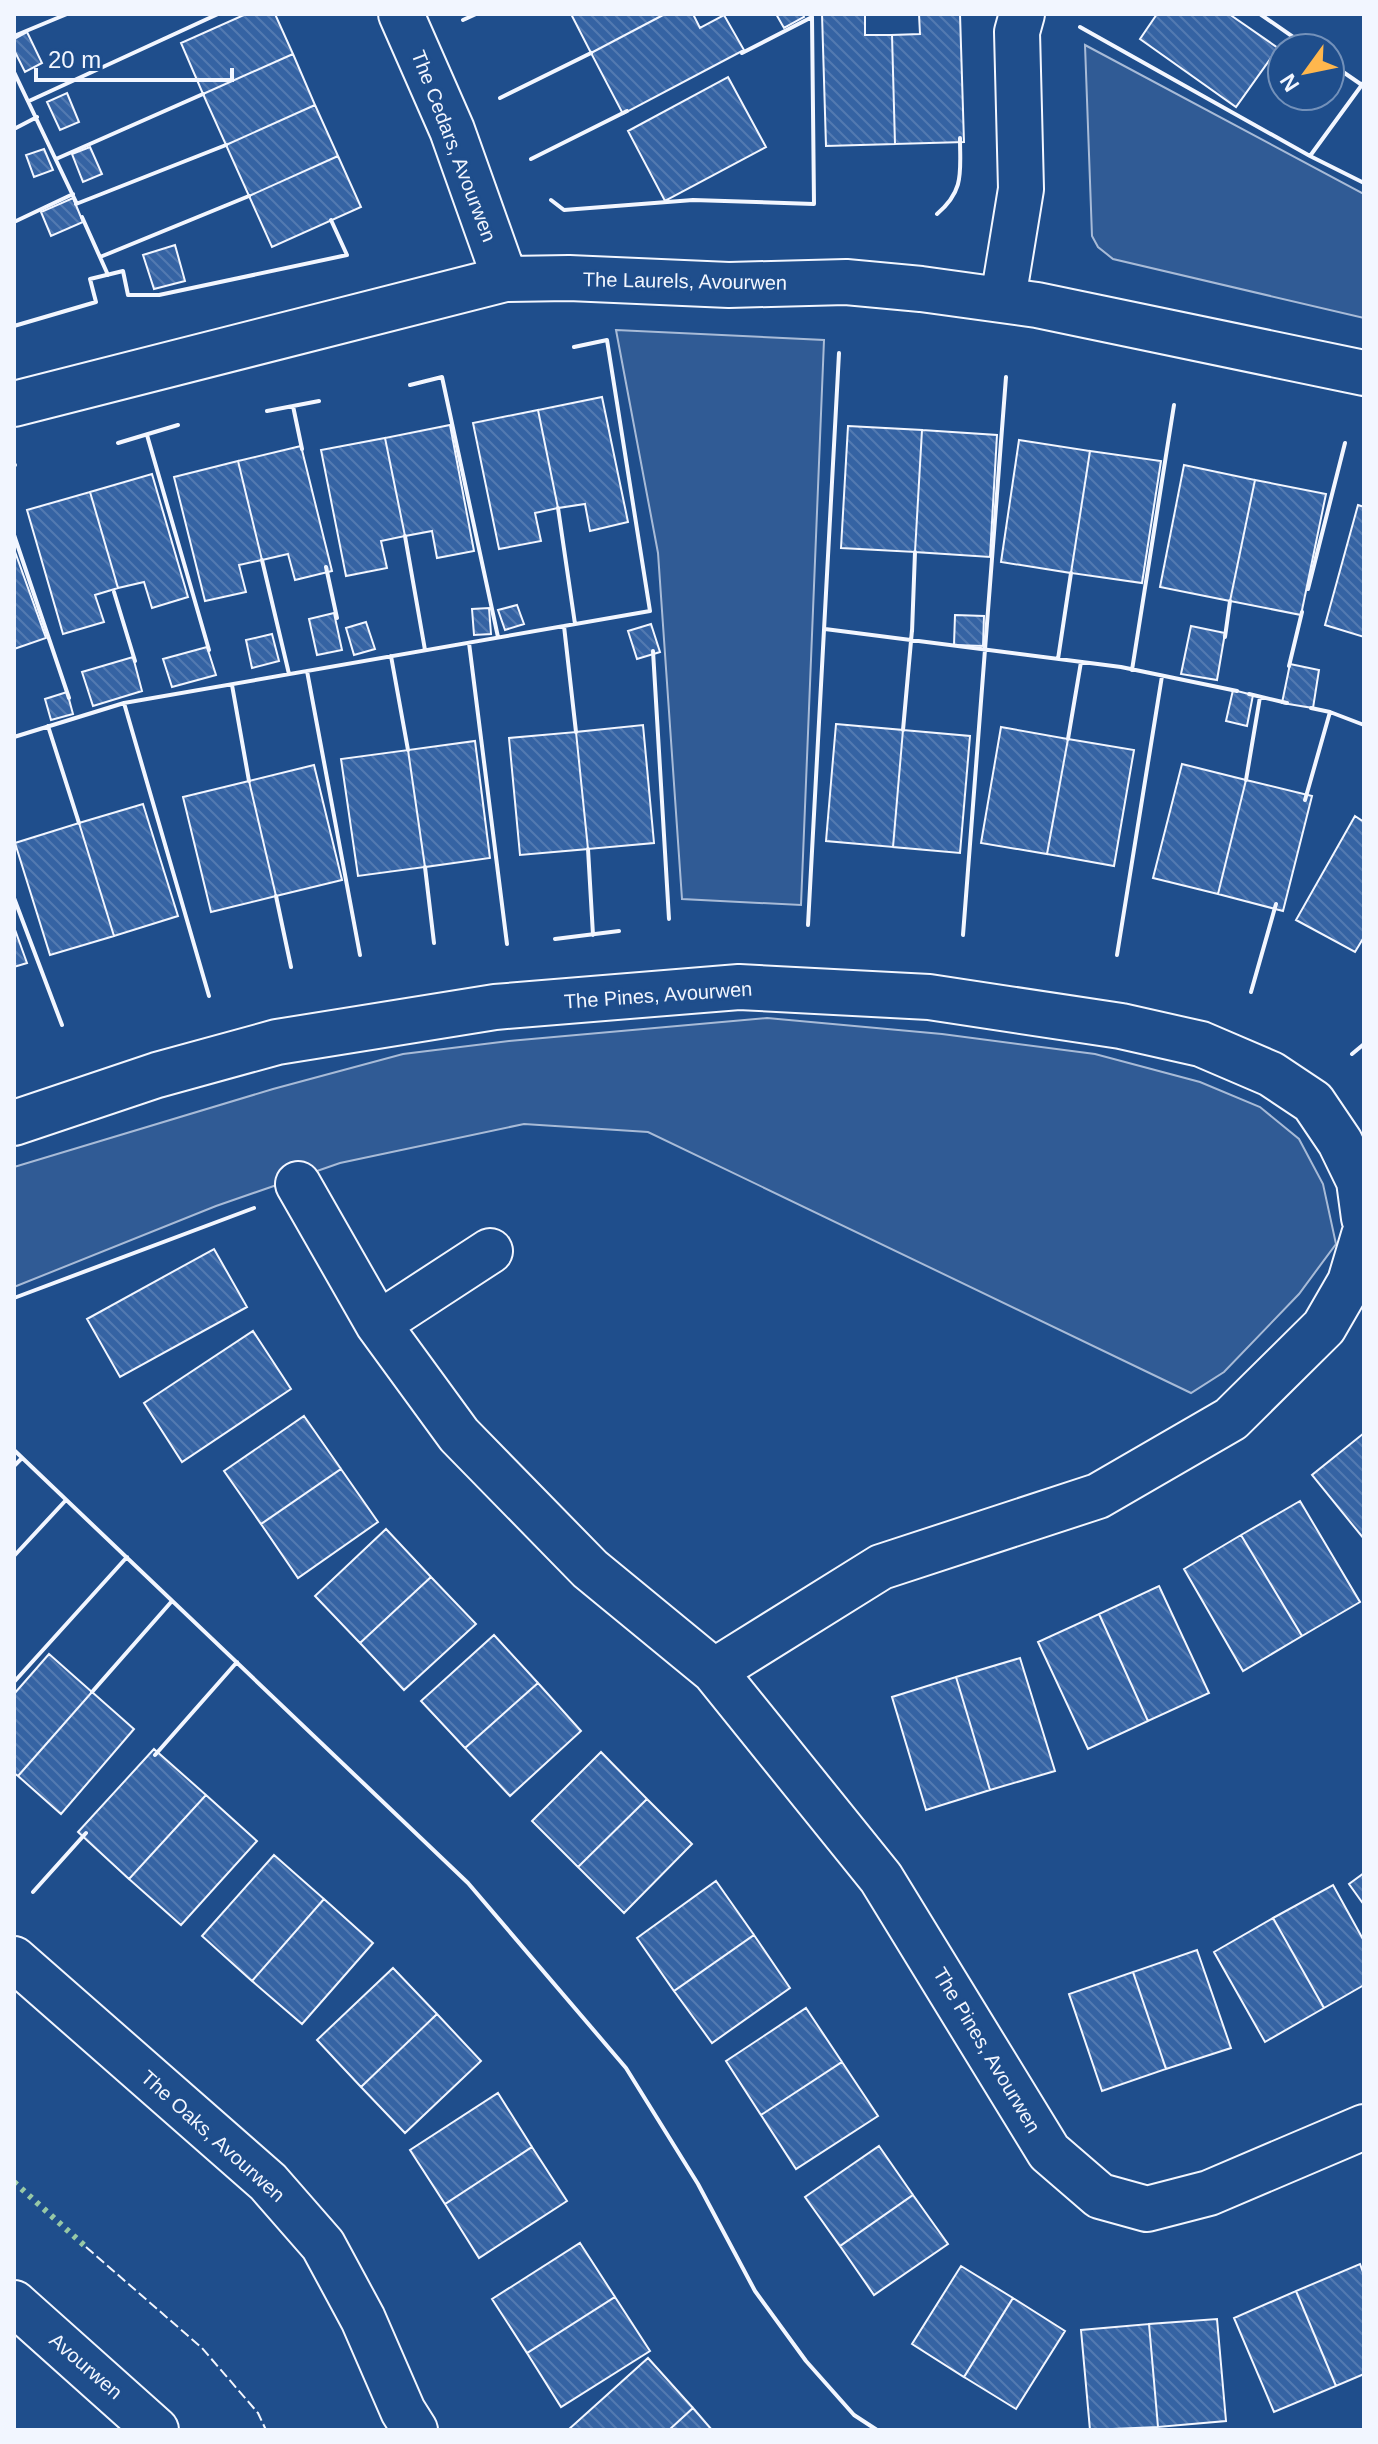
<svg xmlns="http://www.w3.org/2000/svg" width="1378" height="2444" font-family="Helvetica,sans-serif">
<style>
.built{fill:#305b95;stroke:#a8bbd7;stroke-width:2}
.building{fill:url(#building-back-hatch);stroke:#f2f6ff;stroke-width:2}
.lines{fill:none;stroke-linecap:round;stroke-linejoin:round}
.street-casing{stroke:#f2f6ff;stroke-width:48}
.street{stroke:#1f4e8c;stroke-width:44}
.hedge{stroke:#97c8a6;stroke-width:6;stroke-dasharray:4 6;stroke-linecap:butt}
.fence{stroke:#f2f6ff;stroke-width:2;stroke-dasharray:10 4;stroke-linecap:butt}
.wall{stroke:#f2f6ff;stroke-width:4}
.labels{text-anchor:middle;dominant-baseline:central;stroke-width:6;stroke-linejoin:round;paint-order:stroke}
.street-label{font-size:20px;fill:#f2f6ff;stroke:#1f4e8c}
</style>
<defs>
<pattern id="building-back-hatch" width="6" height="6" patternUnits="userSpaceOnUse" patternTransform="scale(2)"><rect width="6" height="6" fill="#3563a3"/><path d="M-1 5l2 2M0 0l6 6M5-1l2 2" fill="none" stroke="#537ab1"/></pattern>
</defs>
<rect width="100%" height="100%" fill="#1f4e8c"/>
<path class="built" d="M1085,45L1364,194V318L1113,259L1098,247L1092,236Z
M616,330L824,340L801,905L682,899L658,553Z
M767,1018L942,1034L1095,1054L1200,1082L1260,1107L1299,1139L1323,1184L1336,1244L1299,1294L1224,1372L1191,1393L648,1132L524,1124L340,1163L216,1206L14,1287V1167L273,1089L403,1054L509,1041Z"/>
<path class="building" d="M246,14H275L293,54L203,94L181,43Z
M571,14H665L591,53Z
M665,14H693L700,28L724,15L744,50L623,114L591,53Z
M776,14H802L804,17L784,28Z
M822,14H865V35H892L895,144L826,146Z
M919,14H960L964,142L895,144L892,35L920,34Z
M1157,14H1229L1278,48L1236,107L1140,39Z
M27,32L42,63L25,72L14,50V39Z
M293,54L315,105L226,145L203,94Z
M728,77L766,147L665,201L628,131Z
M67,93L79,122L60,130L47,102Z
M315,105L338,156L249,196L226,145Z
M90,147L102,174L83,182L72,154Z
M44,149L53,170L34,177L26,155Z
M338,156L361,207L272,247L249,196Z
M73,198L83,222L51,236L41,212Z
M175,245L185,281L154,289L143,255Z
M602,397L628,522L590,531L585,504L558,508L538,410Z
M538,410L558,508L535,513L541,541L499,549L473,423Z
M450,425L474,551L437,558L432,531L405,536L385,438Z
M848,426L922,430L915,552L841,548Z
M922,430L997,435L990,557L915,552Z
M385,438L405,536L381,541L387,568L346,576L321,450Z
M1019,440L1090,451L1071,573L1001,562Z
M301,446L332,571L295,580L288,554L262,560L238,461Z
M1090,451L1161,461L1142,583L1071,573Z
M238,461L262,560L239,565L246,592L205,601L174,477Z
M1184,465L1255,480L1230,601L1160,587Z
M152,474L188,597L152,608L144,582L118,588L90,492Z
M1255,480L1326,494L1301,615L1230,601Z
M90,492L118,588L95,595L104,622L63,634L27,510Z
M1358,505L1364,507V637L1325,625Z
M14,549L46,638L14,649Z
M517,605L524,624L505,630L498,610Z
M489,608L491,634L474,635L472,609Z
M334,613L342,650L317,655L309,619Z
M955,615L984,616L983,646L954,645Z
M366,622L375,649L354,655L346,628Z
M651,624L660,652L637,659L628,631Z
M1191,626L1225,633L1217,680L1181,674Z
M272,634L279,661L252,668L246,640Z
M207,647L216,675L172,687L163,659Z
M133,657L142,691L93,706L82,672Z
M1290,664L1319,670L1313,708L1282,703Z
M1233,690L1253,695L1247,726L1226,721Z
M67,692L73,714L51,720L45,699Z
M836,724L903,730L893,847L826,841Z
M643,725L654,843L588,849L576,732Z
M1001,727L1068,739L1047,854L981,843Z
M903,730L970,736L960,853L893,847Z
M576,732L588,849L520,855L509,738Z
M1068,739L1134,750L1114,866L1047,854Z
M475,741L490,858L425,867L408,750Z
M408,750L425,867L358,876L341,759Z
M1182,764L1246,780L1218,894L1153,878Z
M314,765L342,880L276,896L249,781Z
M1246,780L1312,796L1283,911L1218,894Z
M249,781L276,896L211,912L183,797Z
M143,804L178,916L114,936L79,823Z
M1355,816L1364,822V937L1355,952L1296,920Z
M79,823L114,936L50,955L15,843Z
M14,927L27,963L14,967Z
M214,1249L247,1307L120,1377L87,1319Z
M253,1331L291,1389L182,1462L144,1403Z
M304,1416L341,1469L261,1524L224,1471Z
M1364,1433V1539L1312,1475Z
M341,1469L378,1522L298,1578L261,1524Z
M1300,1501L1360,1602L1302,1636L1241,1535Z
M386,1529L431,1577L360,1643L315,1596Z
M1241,1535L1302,1636L1243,1671L1184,1569Z
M431,1577L476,1624L404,1690L360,1643Z
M1159,1586L1209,1693L1148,1721L1099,1614Z
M1099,1614L1148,1721L1088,1749L1038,1642Z
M494,1635L538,1683L465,1748L421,1701Z
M49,1654L92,1692L18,1776L14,1773V1694Z
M1020,1658L1055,1771L990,1790L956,1677Z
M956,1677L990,1790L926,1810L892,1697Z
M538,1683L581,1731L510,1796L465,1748Z
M92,1692L134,1729L61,1814L18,1776Z
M154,1749L206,1795L129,1879L78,1832Z
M601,1752L647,1799L578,1867L532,1821Z
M206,1795L257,1841L181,1925L129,1879Z
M647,1799L692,1844L624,1913L578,1867Z
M274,1855L324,1899L252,1981L202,1936Z
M1364,1873V1905L1349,1884Z
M716,1881L754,1935L674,1991L637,1938Z
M1333,1885L1364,1941V1985L1324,2008L1273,1918Z
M324,1899L373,1943L302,2024L252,1981Z
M1273,1918L1324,2008L1265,2042L1214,1952Z
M754,1935L790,1988L712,2043L674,1991Z
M1197,1950L1231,2048L1166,2069L1133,1972Z
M393,1968L437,2014L361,2087L317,2040Z
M1133,1972L1166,2069L1102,2091L1069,1994Z
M806,2008L842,2062L761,2115L726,2061Z
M437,2014L481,2061L405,2133L361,2087Z
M842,2062L878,2116L796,2169L761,2115Z
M498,2093L532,2147L445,2204L410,2150Z
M879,2146L913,2195L840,2246L805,2197Z
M532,2147L567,2201L479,2258L445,2204Z
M913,2195L948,2244L874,2295L840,2246Z
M580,2243L615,2297L527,2353L492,2299Z
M1360,2264L1364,2275V2374L1336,2386L1296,2291Z
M961,2266L1013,2298L964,2377L912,2344Z
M1296,2291L1336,2386L1274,2412L1234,2318Z
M615,2297L650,2351L561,2407L527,2353Z
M1013,2298L1065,2331L1016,2409L964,2377Z
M1217,2319L1226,2421L1158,2427L1149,2324Z
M1149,2324L1158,2427L1090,2430L1081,2330Z
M648,2358L693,2408L669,2430H568Z
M693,2408L712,2430H669Z"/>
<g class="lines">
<defs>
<path id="street" d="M401,14L452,130L505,279
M1003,299L1021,189L1017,32L1022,14
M14,404L505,279L569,278L729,285L846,282L921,289L1037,305L1364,373
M14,1123L157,1075L277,1042L495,1007L739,987L929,997L1121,1026L1201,1044L1271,1074L1313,1102L1340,1142L1359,1181L1364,1218
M298,1184L378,1324L459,1435L590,1569L714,1671L881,1878L1049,2152L1100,2196L1147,2209L1209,2193L1364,2127
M378,1324L490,1251
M714,1671L881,1567L1098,1496L1231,1419L1324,1327L1350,1282L1364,1235
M14,1959L268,2182L323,2245L363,2319L403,2411L415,2430
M14,2303L156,2430"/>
</defs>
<use href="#street" class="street-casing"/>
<use href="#street" class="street"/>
<path class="hedge" d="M14,2182L86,2247"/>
<path class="fence" d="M86,2247L202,2348L258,2413L266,2430"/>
<path class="wall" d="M1260,14L1309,48
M463,20L476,14
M1080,27L1310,156L1364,82
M14,36L67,14
M742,53L812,17
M1330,63L1362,85
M14,72L76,202
M500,98L591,53
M29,101L218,14
M14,129L37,117
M1310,156L1364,183
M56,159L203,94
M531,159L627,111
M551,200L564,210L693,200L814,204L812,17
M76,204L226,145
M937,214C965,190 960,172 960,138
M82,217L108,275
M14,222L73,194
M100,257L249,196
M14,326L96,302L90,279L123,271L128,295H159L347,255L331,220
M410,385L442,377L498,637
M293,406L302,449
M267,411L319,401
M147,435L209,650
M118,443L178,425
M14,465H15
M558,508L575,624
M14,535L69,698
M405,536L425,650
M262,560L289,674
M326,567L337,618
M1308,589L1345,443
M114,592L135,661
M564,626L576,732
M825,629L1121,667L1237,691
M912,632L915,552
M1225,637L1230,601
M469,643L507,944
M653,651L669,919
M391,656L408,750
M1058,659L1071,573
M1289,666L1302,612
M1132,670L1174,405
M307,671L360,955
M232,685L249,781
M1249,694L1287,703
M124,703L209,996
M1311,708L1330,712L1364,725
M48,726L79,823
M903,730L912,630
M14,737L124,703L650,611L607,340L574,347
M1068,739L1081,662
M1246,780L1260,697
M1305,800L1330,712
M588,849L593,935
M425,867L434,943
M276,896L291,967
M14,898L62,1025
M808,925L839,353
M963,935L1006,377
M555,939L619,931
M1117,955L1162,676
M1251,992L1276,904
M1352,1054L1364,1044
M14,1298L254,1208
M14,1450L468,1883L626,2068L698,2184L755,2291L806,2361L854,2415L877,2430
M14,1466L22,1458
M14,1556L66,1500
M14,1682L127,1557
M92,1692L172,1601
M155,1755L237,1662
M33,1892L86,1833"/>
</g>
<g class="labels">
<g class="street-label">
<text transform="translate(454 146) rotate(69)">The Cedars, Avourwen</text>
<text transform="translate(685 281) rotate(1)">The Laurels, Avourwen</text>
<text transform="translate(658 995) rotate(-4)">The Pines, Avourwen</text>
<text transform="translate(987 2050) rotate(59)">The Pines, Avourwen</text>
<text transform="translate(213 2136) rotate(42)">The Oaks, Avourwen</text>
<text transform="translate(86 2366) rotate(41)">Avourwen</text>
</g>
</g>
<rect width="1378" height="2444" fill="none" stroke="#f2f6ff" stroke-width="32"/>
<g transform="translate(1306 72) rotate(237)"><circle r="38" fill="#1f4e8c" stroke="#7391ba" stroke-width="2"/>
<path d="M0-6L14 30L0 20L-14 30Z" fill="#ffb74d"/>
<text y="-12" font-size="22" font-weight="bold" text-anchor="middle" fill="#f2f6ff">N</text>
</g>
<path d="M36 68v12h196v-12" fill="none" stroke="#f2f6ff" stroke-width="4"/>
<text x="48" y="68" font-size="24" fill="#f2f6ff" stroke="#1f4e8c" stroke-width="6" paint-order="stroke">20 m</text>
</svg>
